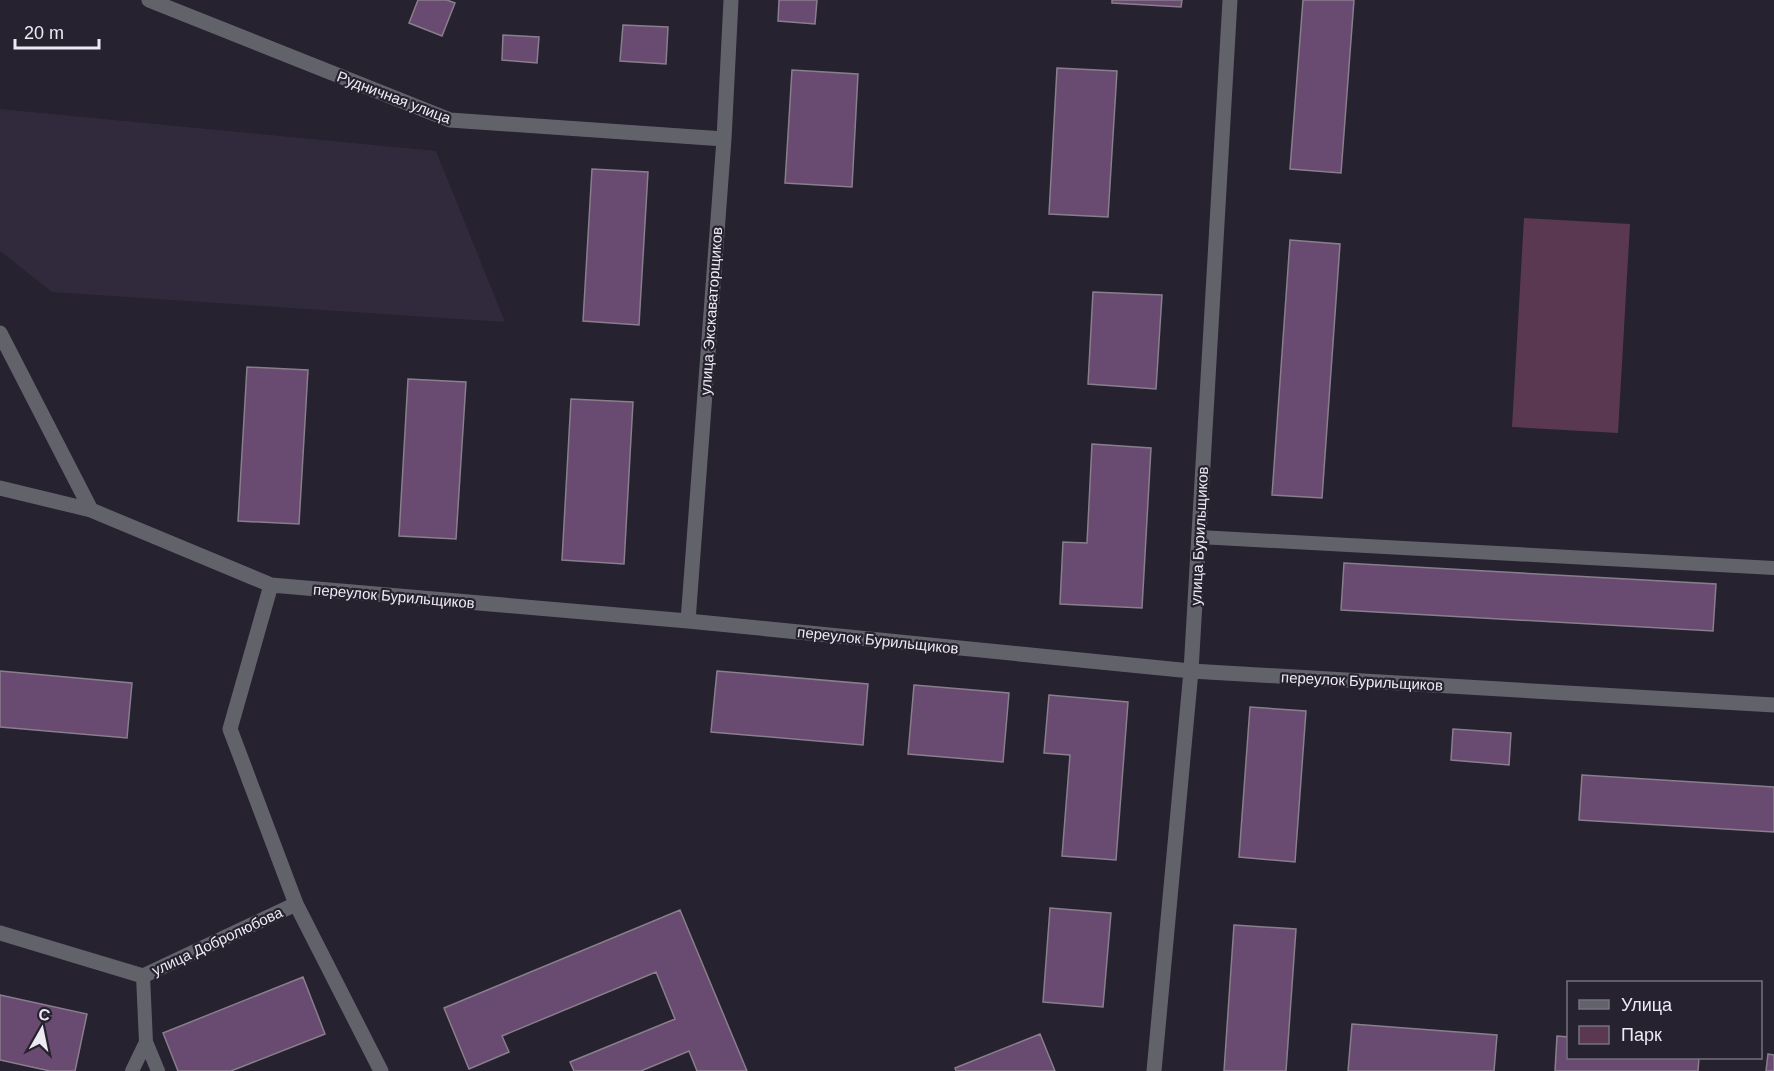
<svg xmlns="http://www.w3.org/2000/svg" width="1774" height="1071" font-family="Arial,sans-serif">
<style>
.built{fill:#312a3d}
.green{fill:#5a3851}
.building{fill:#694a71;stroke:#897e8c;stroke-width:1.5}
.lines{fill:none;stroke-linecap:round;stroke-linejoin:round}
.service{stroke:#62636a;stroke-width:14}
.minor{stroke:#62636a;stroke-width:15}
.labels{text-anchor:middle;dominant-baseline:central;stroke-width:4.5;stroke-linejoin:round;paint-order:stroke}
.street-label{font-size:15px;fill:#edeaf4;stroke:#26222f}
</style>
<rect width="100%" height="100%" fill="#26222f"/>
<path class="built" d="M0,109L436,151L505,322L52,292L0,251Z"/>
<path class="green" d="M1524,218L1630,224L1618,433L1512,427Z"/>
<path class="building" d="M418,0H447L455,3L442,36L409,23Z
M779,0H817L815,24L778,21Z
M1112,0H1182L1181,7L1112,3Z
M1303,0H1354L1341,173L1290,169Z
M623,25L668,27L666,64L620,61Z
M503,35L539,37L537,63L502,60Z
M1057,68L1117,71L1108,217L1049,214Z
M792,70L858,74L852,187L785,183Z
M592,169L648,172L639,325L583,321Z
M1290,240L1340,244L1322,498L1272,495Z
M1093,292L1162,295L1156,389L1088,384Z
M247,367L308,370L299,524L238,521Z
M408,379L466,382L456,539L399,536Z
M571,399L633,402L624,564L562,560Z
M1092,444L1151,448L1142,608L1060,604L1063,542L1087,543Z
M1344,563L1716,584L1713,631L1341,610Z
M0,671L132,683L127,738L0,727Z
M717,671L868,684L863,745L711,732Z
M914,685L1009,693L1003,762L908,754Z
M1049,695L1128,702L1116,860L1062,856L1070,755L1044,753Z
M1250,707L1306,711L1295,862L1239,857Z
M1453,729L1511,733L1509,765L1451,760Z
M1582,775L1774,787V832L1579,820Z
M1050,908L1111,913L1103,1007L1043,1002Z
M680,910L747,1071H697L689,1051L641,1071H574L570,1062L675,1019L656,972L502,1036L509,1052L469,1069L444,1008Z
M1234,925L1296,929L1286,1071H1224Z
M303,977L325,1034L231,1071H178L163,1033Z
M0,995L87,1014L75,1071H50L0,1060Z
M1352,1024L1497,1035L1494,1071H1348Z
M1040,1034L1055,1071H956L955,1068Z
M1557,1036L1568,1037V1058H1699L1698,1071H1555Z
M1768,1054L1774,1055V1071H1766Z"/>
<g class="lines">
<path class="service" d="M1199,537L1774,568
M143,976L146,1042L158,1071
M132,1071L146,1042"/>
<path class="minor" d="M149,0L450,120L724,139
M0,333L91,510
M0,488L91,510L271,585L688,621L1191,671L1774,705
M271,585L230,729L296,904L381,1071
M688,621L724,139L731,0
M0,933L143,976L296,904
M1154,1071L1191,671L1230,0"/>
</g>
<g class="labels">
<g class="street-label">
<text transform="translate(394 97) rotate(21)">Рудничная улица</text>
<text transform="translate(711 311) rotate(-86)">улица Экскаваторщиков</text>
<text transform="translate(1199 536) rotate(-87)">улица Бурильщиков</text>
<text transform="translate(394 596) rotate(5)">переулок Бурильщиков</text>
<text transform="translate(878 640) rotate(6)">переулок Бурильщиков</text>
<text transform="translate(1362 681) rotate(3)">переулок Бурильщиков</text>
<text transform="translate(217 941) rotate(-25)">улица Добролюбова</text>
</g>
</g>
<rect x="1567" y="981" width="195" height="78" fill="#26222f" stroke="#76727e" stroke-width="1.5"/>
<rect x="1579" y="1000" width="30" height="9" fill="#62636a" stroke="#76727e" stroke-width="1.5"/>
<text x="1621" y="1011" font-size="18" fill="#edeaf4">Улица</text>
<rect x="1579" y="1026" width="30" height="18" fill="#5a3851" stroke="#76727e" stroke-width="1.5"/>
<text x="1621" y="1041" font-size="18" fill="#edeaf4">Парк</text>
<g transform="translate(42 1029) rotate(9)" stroke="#26222f" stroke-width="4.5" paint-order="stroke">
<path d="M0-4.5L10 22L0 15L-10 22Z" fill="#edeaf4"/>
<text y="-9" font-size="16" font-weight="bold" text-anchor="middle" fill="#edeaf4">С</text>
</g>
<path d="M15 39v9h84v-9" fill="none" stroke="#edeaf4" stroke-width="3"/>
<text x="24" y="39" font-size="18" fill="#edeaf4" stroke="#26222f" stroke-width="4.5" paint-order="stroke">20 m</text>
</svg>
